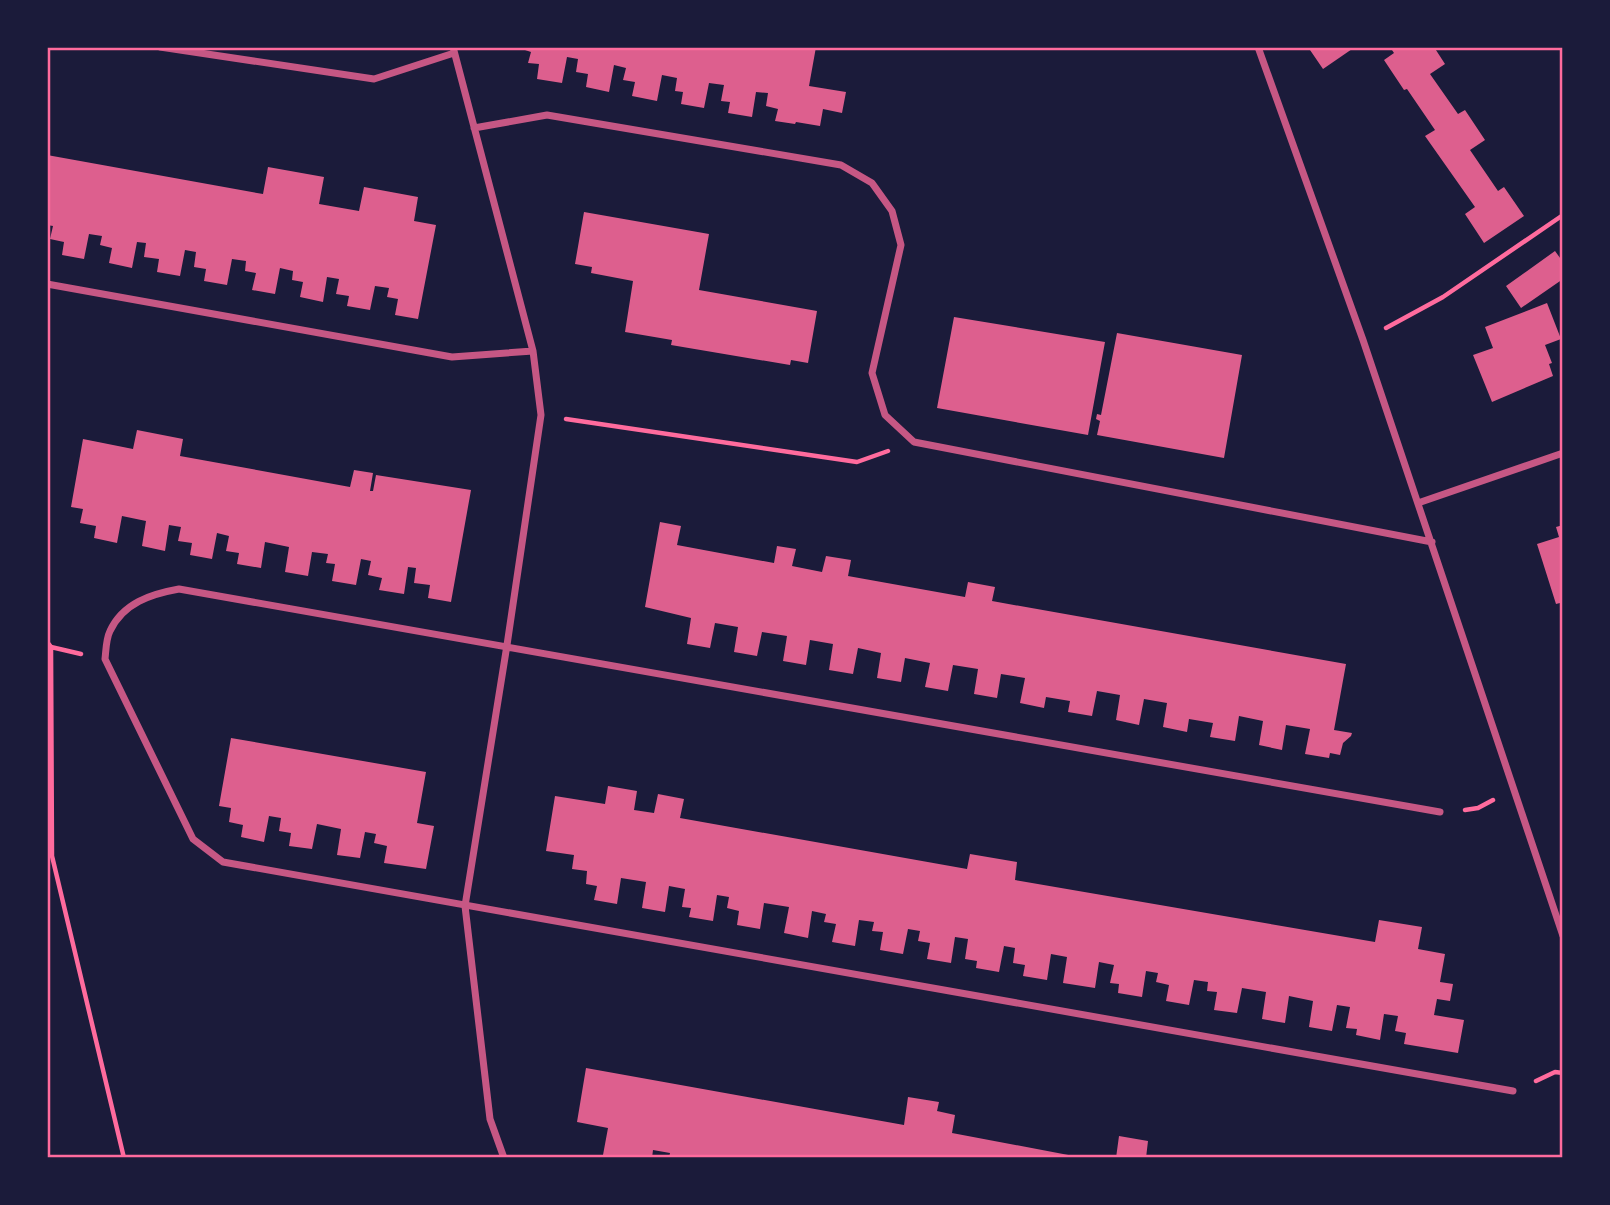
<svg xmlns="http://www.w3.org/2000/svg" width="1610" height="1205" font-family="Helvetica,sans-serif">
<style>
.building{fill:#dd5f8e}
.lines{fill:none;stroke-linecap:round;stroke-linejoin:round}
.path{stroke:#ff6b9d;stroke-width:4.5}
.minor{stroke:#c65784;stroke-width:7}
.neatline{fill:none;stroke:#ff6b9d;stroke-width:2.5}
</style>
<rect width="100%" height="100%" fill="#1b1b3a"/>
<path class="building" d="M516,47H816L809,86L846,92L842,113L823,109L820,126L796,122L795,124L775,121L778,109L766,106L768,93L756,92L752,117L728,113L730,102L721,101L724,85L709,83L704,108L681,104L683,92L675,91L677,78L662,75L657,101L632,96L635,82L623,80L626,68L614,65L609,92L586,87L588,74L576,72L578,59L567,57L562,83L537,79L539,64L528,63L531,52Z
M1314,47H1355L1323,69L1310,50Z
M1390,47H1434L1445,64L1430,74L1458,114L1465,110L1485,140L1470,150L1498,191L1504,187L1524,216L1484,243L1465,214L1475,207L1425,136L1435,130L1407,89L1404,90L1384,60L1394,53Z
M47,155L263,194L268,167L324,177L319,204L359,211L364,187L418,197L414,221L436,225L418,319L395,315L398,299L387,297L389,288L375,286L370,310L347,306L349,296L336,294L339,279L327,277L323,302L300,297L303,282L292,280L293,271L280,268L275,294L252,290L256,273L245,271L246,261L232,259L227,285L204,281L206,269L194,267L196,252L185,250L180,276L157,272L159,259L144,257L146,243L137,242L132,268L109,263L112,248L100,245L102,236L89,234L84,259L62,255L64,242L50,239L53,226L47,225Z
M584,212L709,234L699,290L817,311L808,363L791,360L790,365L671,345L672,340L625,332L633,281L591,273L592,267L575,264Z
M1555,251L1563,262V279L1521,308L1506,286Z
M1547,303L1561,339L1545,345L1552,363L1549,364L1553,376L1492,402L1473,355L1493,348L1485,327Z
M954,317L1105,342L1088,435L937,408Z
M1117,333L1242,355L1224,458L1097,435L1100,421L1096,419L1097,414L1101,415Z
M137,430L183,439L180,456L350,487L354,470L373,473L370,491H373L376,475L471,490L451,602L428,598L430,585L414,583L416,568L408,567L404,594L379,590L382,578L368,575L371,561L361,559L356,585L332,581L335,564L326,563L328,554L312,552L308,576L285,572L289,547L265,542L261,568L237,564L239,553L226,551L229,536L217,533L212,559L190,555L192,543L178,541L181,527L169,525L165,551L142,546L146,521L122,516L117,543L94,538L96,526L80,523L83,509L71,507L83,439L133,449Z
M660,522L681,526L677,545L774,563L777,546L796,549L792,566L822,572L826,556L851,560L848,576L965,597L968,582L995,587L992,601L1346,664L1334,730L1352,733L1351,736L1343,743L1340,755L1330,753L1329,758L1305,754L1310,729L1286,725L1282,750L1259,745L1263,721L1239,716L1235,741L1210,737L1213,723L1189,719L1187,732L1163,727L1167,703L1144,699L1139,725L1116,720L1120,695L1097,691L1092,716L1068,712L1070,701L1046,697L1044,708L1020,703L1025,678L1001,674L997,698L974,694L978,669L953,665L948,691L925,687L930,663L905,658L901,682L877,678L881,653L858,648L853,674L829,670L833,644L810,640L806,665L783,661L787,636L762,632L757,656L734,652L738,627L715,623L710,648L687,644L691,618L645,607Z
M1563,525V610H1562L1560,603L1556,604L1537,544L1559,537L1556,527Z
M231,738L426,772L417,823L434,826L426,869L384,863L387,846L374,843L376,834L365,832L360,858L337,855L341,829L317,824L312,849L289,846L291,833L279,831L281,818L269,816L264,842L241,837L243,825L229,822L231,808L219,806Z
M608,786L637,791L634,810L654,813L658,794L684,799L680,818L967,869L970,854L1017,862L1015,880L1375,942L1379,920L1422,927L1418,949L1445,954L1440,982L1453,984L1450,1001L1437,999L1434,1015L1464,1020L1458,1053L1404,1044L1406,1033L1395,1031L1398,1016L1384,1014L1380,1040L1356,1035L1357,1029L1346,1028L1350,1007L1337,1005L1332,1031L1309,1027L1313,1001L1289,996L1285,1023L1262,1019L1266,992L1242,988L1237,1013L1214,1010L1217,992L1207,991L1208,982L1194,980L1189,1005L1166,1001L1169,985L1156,982L1158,973L1146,971L1142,997L1118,993L1119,984L1110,983L1114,965L1099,962L1095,988L1063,983L1067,957L1051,954L1047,980L1023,976L1025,965L1013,963L1015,948L1004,946L999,972L976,968L977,961L965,959L968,939L955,937L951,963L927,959L930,943L918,941L920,931L908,929L903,954L880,950L883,932L872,931L874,922L859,920L855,946L832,942L836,924L824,922L826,914L812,911L808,938L784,933L789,907L764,903L760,929L737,925L739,911L727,908L729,897L717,895L713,921L689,917L691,908L682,907L685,889L669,886L665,912L642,908L646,882L621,878L617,904L594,900L597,886L586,884L587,871L572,869L574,855L546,851L555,796L605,804Z
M586,1068L904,1125L908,1097L939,1102L937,1111L955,1115L952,1133L1084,1158H669L670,1153L653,1150L652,1158H614L603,1155L608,1128L577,1122Z
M1119,1136L1148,1141L1146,1158H1116Z"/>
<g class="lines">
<path class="path" d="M1386,328L1443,297L1563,215
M566,419L857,462L888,451
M47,642L51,647L52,856L124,1158
M51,647L81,654
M1465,810L1478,808L1493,800
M1536,1081L1555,1072L1563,1073"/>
<path class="minor" d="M160,47L374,79L454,53
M453,47L533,351L541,415L507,645L465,906L490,1119L504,1158
M1258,47L1363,340L1563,936
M474,128L547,115L841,165L872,183L892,211L901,245L872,373L885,415L914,442L1432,542
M47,284L452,357L533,351
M1418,503L1563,453
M1440,812L179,589C151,594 123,603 110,631C106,639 106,650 105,659L193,839L223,862L1513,1091"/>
</g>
<rect width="1610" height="1205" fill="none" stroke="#1b1b3a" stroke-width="98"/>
<rect x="49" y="49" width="1512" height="1107" class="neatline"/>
</svg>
